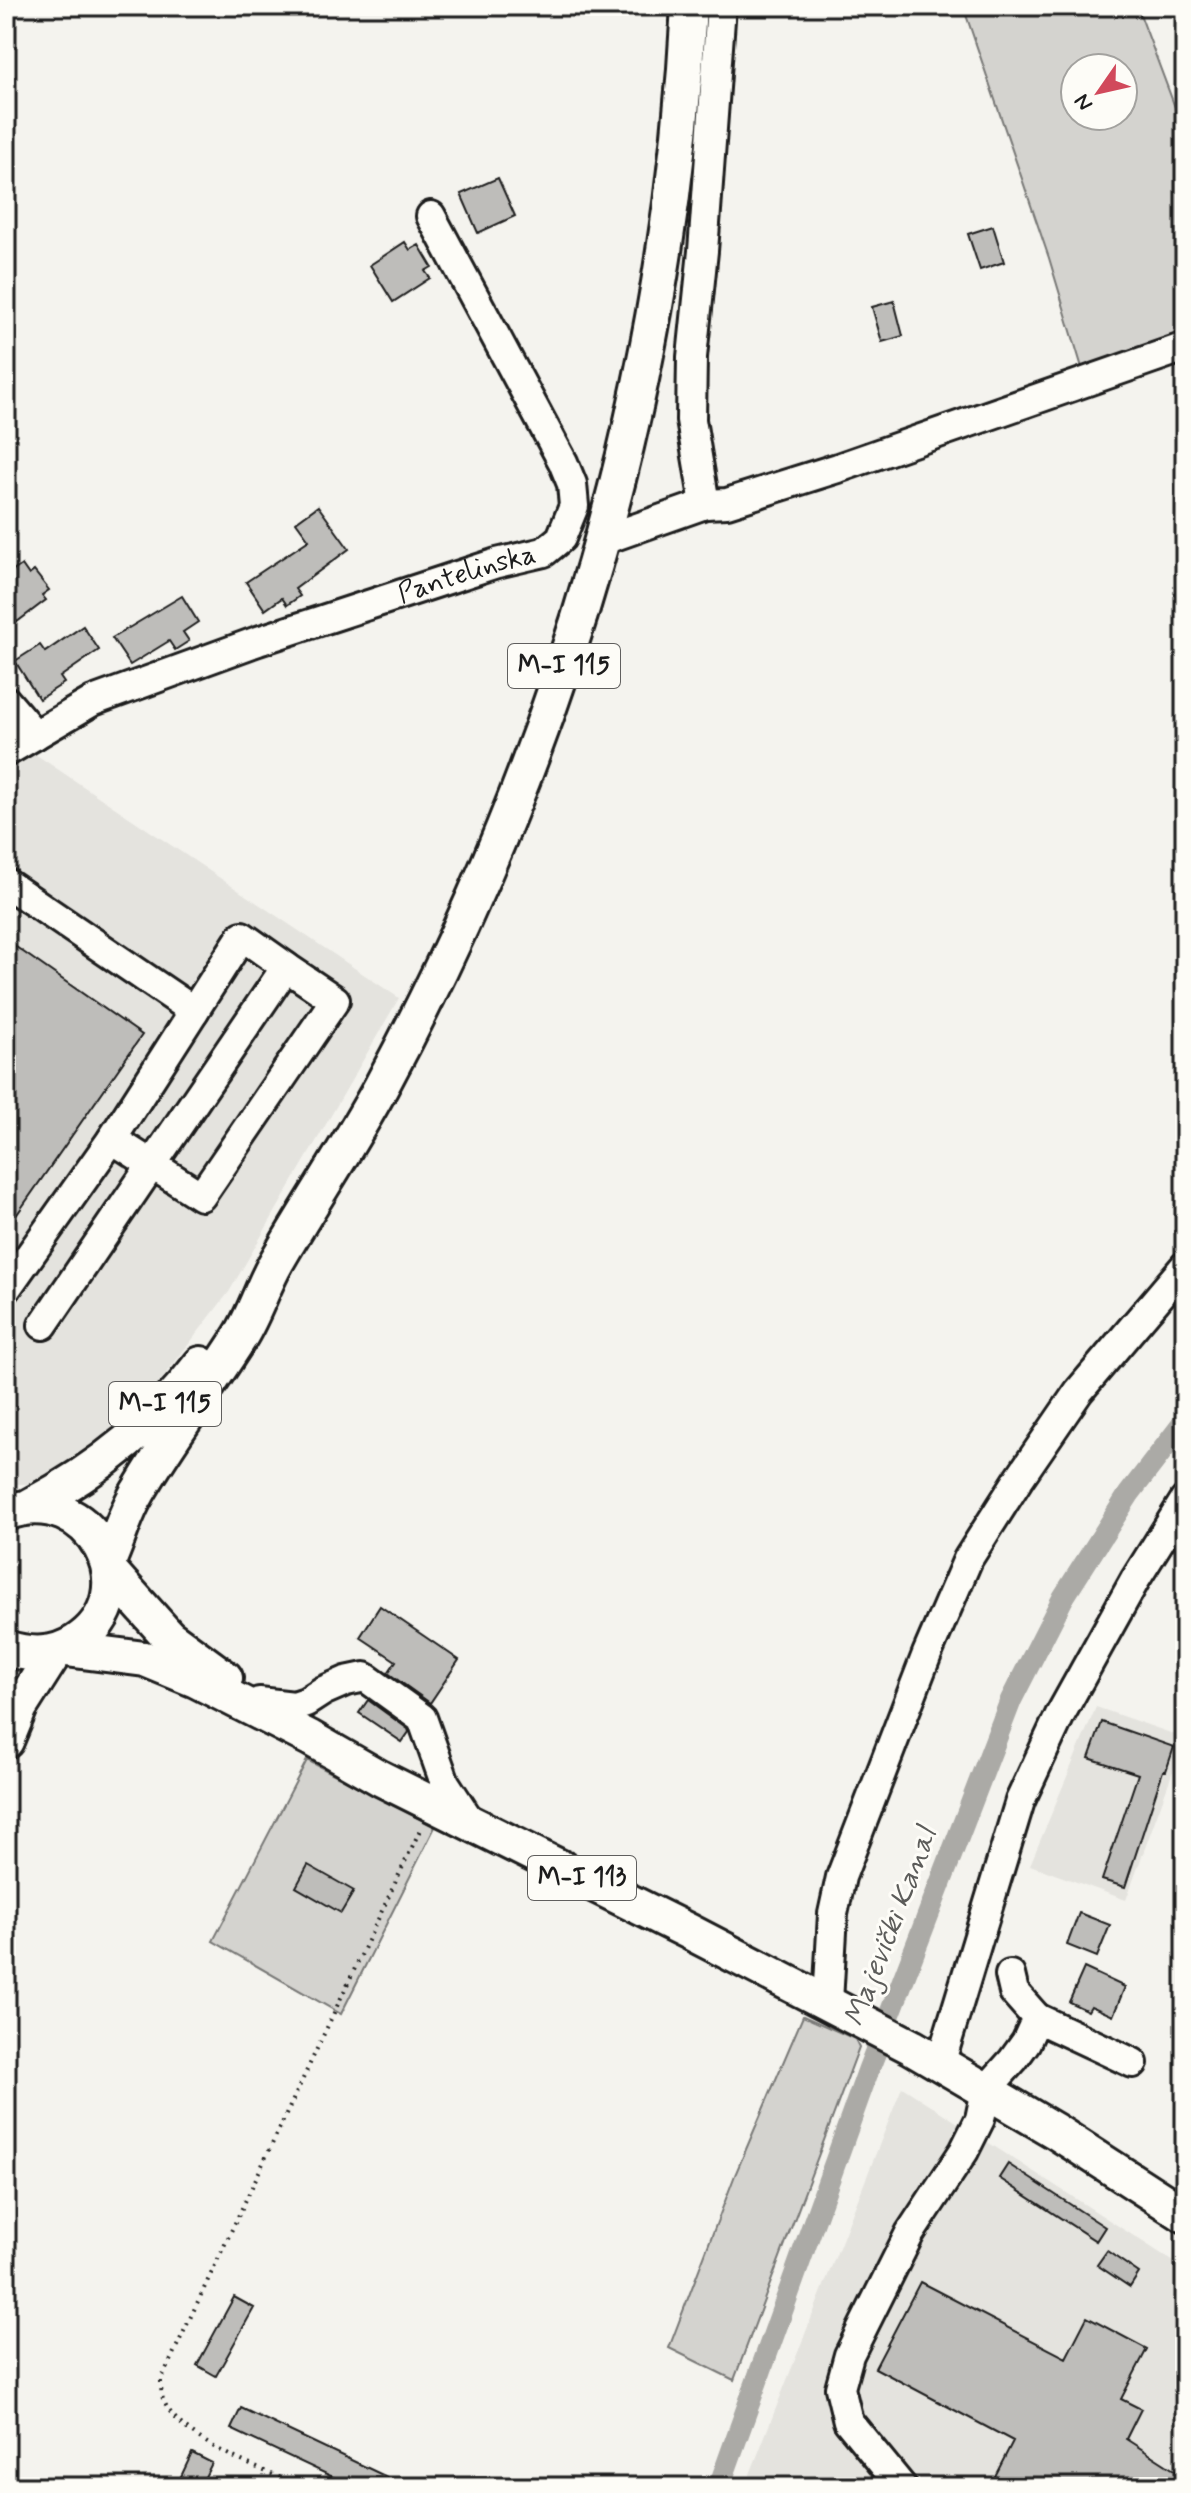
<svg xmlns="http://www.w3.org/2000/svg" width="1191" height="2493" font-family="Mynerve,sans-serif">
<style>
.built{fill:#e4e3de}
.green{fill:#d4d3cf;stroke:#787876;stroke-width:2;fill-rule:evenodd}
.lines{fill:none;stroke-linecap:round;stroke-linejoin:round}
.canal{stroke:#abaaa6;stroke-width:22}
.building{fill:#bebdba;stroke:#1c1c1c;stroke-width:2}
.minor-casing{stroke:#1c1c1c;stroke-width:34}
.major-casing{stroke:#1c1c1c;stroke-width:40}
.path{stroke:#1c1c1c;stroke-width:4;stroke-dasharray:2 6;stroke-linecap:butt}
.minor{stroke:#fdfcf7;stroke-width:28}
.major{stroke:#fdfcf7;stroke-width:34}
.labels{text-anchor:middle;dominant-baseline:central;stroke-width:6;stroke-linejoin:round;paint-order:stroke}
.shield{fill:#fdfcf7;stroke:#605f5e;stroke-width:2}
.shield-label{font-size:26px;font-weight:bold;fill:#1c1c1c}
.street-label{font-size:28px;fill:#1c1c1c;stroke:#fdfcf7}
.water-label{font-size:30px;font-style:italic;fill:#5c5c5a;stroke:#fdfcf7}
</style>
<rect width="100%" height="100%" fill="#f4f3ee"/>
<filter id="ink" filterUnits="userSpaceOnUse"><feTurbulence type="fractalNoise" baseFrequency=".0125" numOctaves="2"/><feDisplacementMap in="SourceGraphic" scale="16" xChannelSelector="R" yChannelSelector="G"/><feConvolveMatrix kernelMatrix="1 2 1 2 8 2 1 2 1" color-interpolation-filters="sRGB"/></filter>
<g filter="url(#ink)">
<path class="built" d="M35,754L399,998L229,1292L158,1384L81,1458L45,1484H10L6,1482V774Z
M1096,1707L1185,1738L1126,1900L1030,1865Z
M902,2087L1185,2269V2487H745Z"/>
<path class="green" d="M963,6H1137L1185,134V335L1083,371L1049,258ZM1075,68H1123V116H1075Z
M307,1760L435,1827L341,2014L213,1941Z
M803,2016L855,2039L859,2047L734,2380L669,2348L735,2175Z"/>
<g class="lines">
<path class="canal" d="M719,2487L868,2071L1011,1700L1063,1598L1129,1494L1185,1421"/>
</g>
<path class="building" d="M498,178L515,216L478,233L461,194Z
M993,226L1004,262L980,270L968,234Z
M405,242L410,250L419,245L432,267L425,271L430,278L393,302L370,265Z
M894,301L903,336L882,342L872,307Z
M318,506L349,549L295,589L300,596L287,605L282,598L265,610L246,582L309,540L296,522Z
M22,565L29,575L34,571L49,590L42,595L46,600L17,622L6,607V576Z
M182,596L198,622L183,632L189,641L175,650L169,641L130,665L112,638Z
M83,626L99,650L60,677L64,683L39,699L15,661L40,645L45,652Z
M6,940L142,1035L6,1230Z
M380,1606L459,1660L430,1703L388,1673L396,1661L360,1637Z
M368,1700L408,1729L409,1732L402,1742L359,1713Z
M1102,1722L1174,1747L1166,1771H1163L1125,1887L1102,1880L1138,1774L1089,1758Z
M308,1865L354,1891L341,1913L296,1887Z
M1079,1913L1110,1925L1097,1957L1067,1945Z
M1084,1968L1125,1987L1113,2016L1091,2006L1088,2011L1069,2002Z
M1008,2164L1105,2227L1096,2241L999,2178Z
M1107,2251L1139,2273L1130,2287L1097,2265Z
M920,2282L1066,2358L1087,2317L1147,2349L1121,2399L1141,2409L1126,2439L1185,2477V2487H1001L992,2482L1013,2441L875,2368Z
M234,2297L254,2308L216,2376L197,2365Z
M241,2408L408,2487H354L231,2429Z
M192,2453L212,2463L200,2487H176Z"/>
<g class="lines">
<defs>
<g id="minor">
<path d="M705,504L691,420L692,357L703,251L721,6"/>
<path d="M603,540L705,504L727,503L838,468L1185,347"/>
<path d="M6,701L35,735"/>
<path id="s1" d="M6,752L93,701L258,641L497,563L544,552L561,538L574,506L572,484L563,462L431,216"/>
<path d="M6,883L194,1011"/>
<path d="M112,1139L242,936L286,967"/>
<path d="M6,1289L112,1139L201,1196L335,1000L286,967L43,1325"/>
<path d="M259,1702L294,1706L306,1702L323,1691L346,1681L365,1677L422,1718L445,1783L471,1823"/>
<path d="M828,2002L833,1914L841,1877L927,1654L968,1559L1020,1477L1079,1391L1185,1266"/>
<path d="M1037,2018L1133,2063"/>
<path d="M940,2064L1020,1801L1060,1715L1135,1580L1185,1500"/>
<path d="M902,2487L848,2421L840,2388L849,2355L910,2233L964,2151L980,2119L986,2090L1013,2060L1026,2042L1037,2018L1014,1992L1010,1975"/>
</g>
<path id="major" d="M30,1506C96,1471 156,1424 201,1364
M6,1513C91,1481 151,1594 76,1642C54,1656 31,1656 6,1648
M108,1562C118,1540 125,1513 138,1492C169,1439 207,1389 240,1337C255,1313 263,1285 277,1261C311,1202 349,1146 381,1087C561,753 670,385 689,6
M110,1571L169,1637L225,1678
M66,1649L145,1659L196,1680L310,1738L380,1778L688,1931L912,2047L1055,2131L1185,2215
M6,1741L20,1707L55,1652"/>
</defs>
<use href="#minor" class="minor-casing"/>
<use href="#major" class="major-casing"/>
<path class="path" d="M302,2487C262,2469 179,2441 163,2399C161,2393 161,2386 161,2380L421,1828"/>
<use href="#minor" class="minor"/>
<use href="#major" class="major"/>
</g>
</g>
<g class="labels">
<g class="shield">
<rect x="508" y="644" width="112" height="44" rx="6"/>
<rect x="109" y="1382" width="112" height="44" rx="6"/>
<rect x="528" y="1856" width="108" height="44" rx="6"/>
</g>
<g class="shield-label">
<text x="564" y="666">M-I 115</text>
<text x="165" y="1404">M-I 115</text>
<text x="582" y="1878">M-I 113</text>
</g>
<g class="street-label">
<text stroke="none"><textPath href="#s1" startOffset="496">Pantelinska</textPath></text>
</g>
<g class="water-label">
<text transform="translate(891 1927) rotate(-69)">Majevički Kanal</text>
</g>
</g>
<rect width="1191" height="2493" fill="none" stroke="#fdfcf7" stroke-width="32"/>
<rect x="16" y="16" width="1159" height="2461" fill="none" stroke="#1c1c1c" stroke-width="3" filter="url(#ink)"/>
<g transform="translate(1099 92) rotate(236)"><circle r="38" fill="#fdfcf7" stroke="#a3a29f" stroke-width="2"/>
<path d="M0-6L14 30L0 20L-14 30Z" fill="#d1495b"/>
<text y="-12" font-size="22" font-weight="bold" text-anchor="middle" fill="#1c1c1c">N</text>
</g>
</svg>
